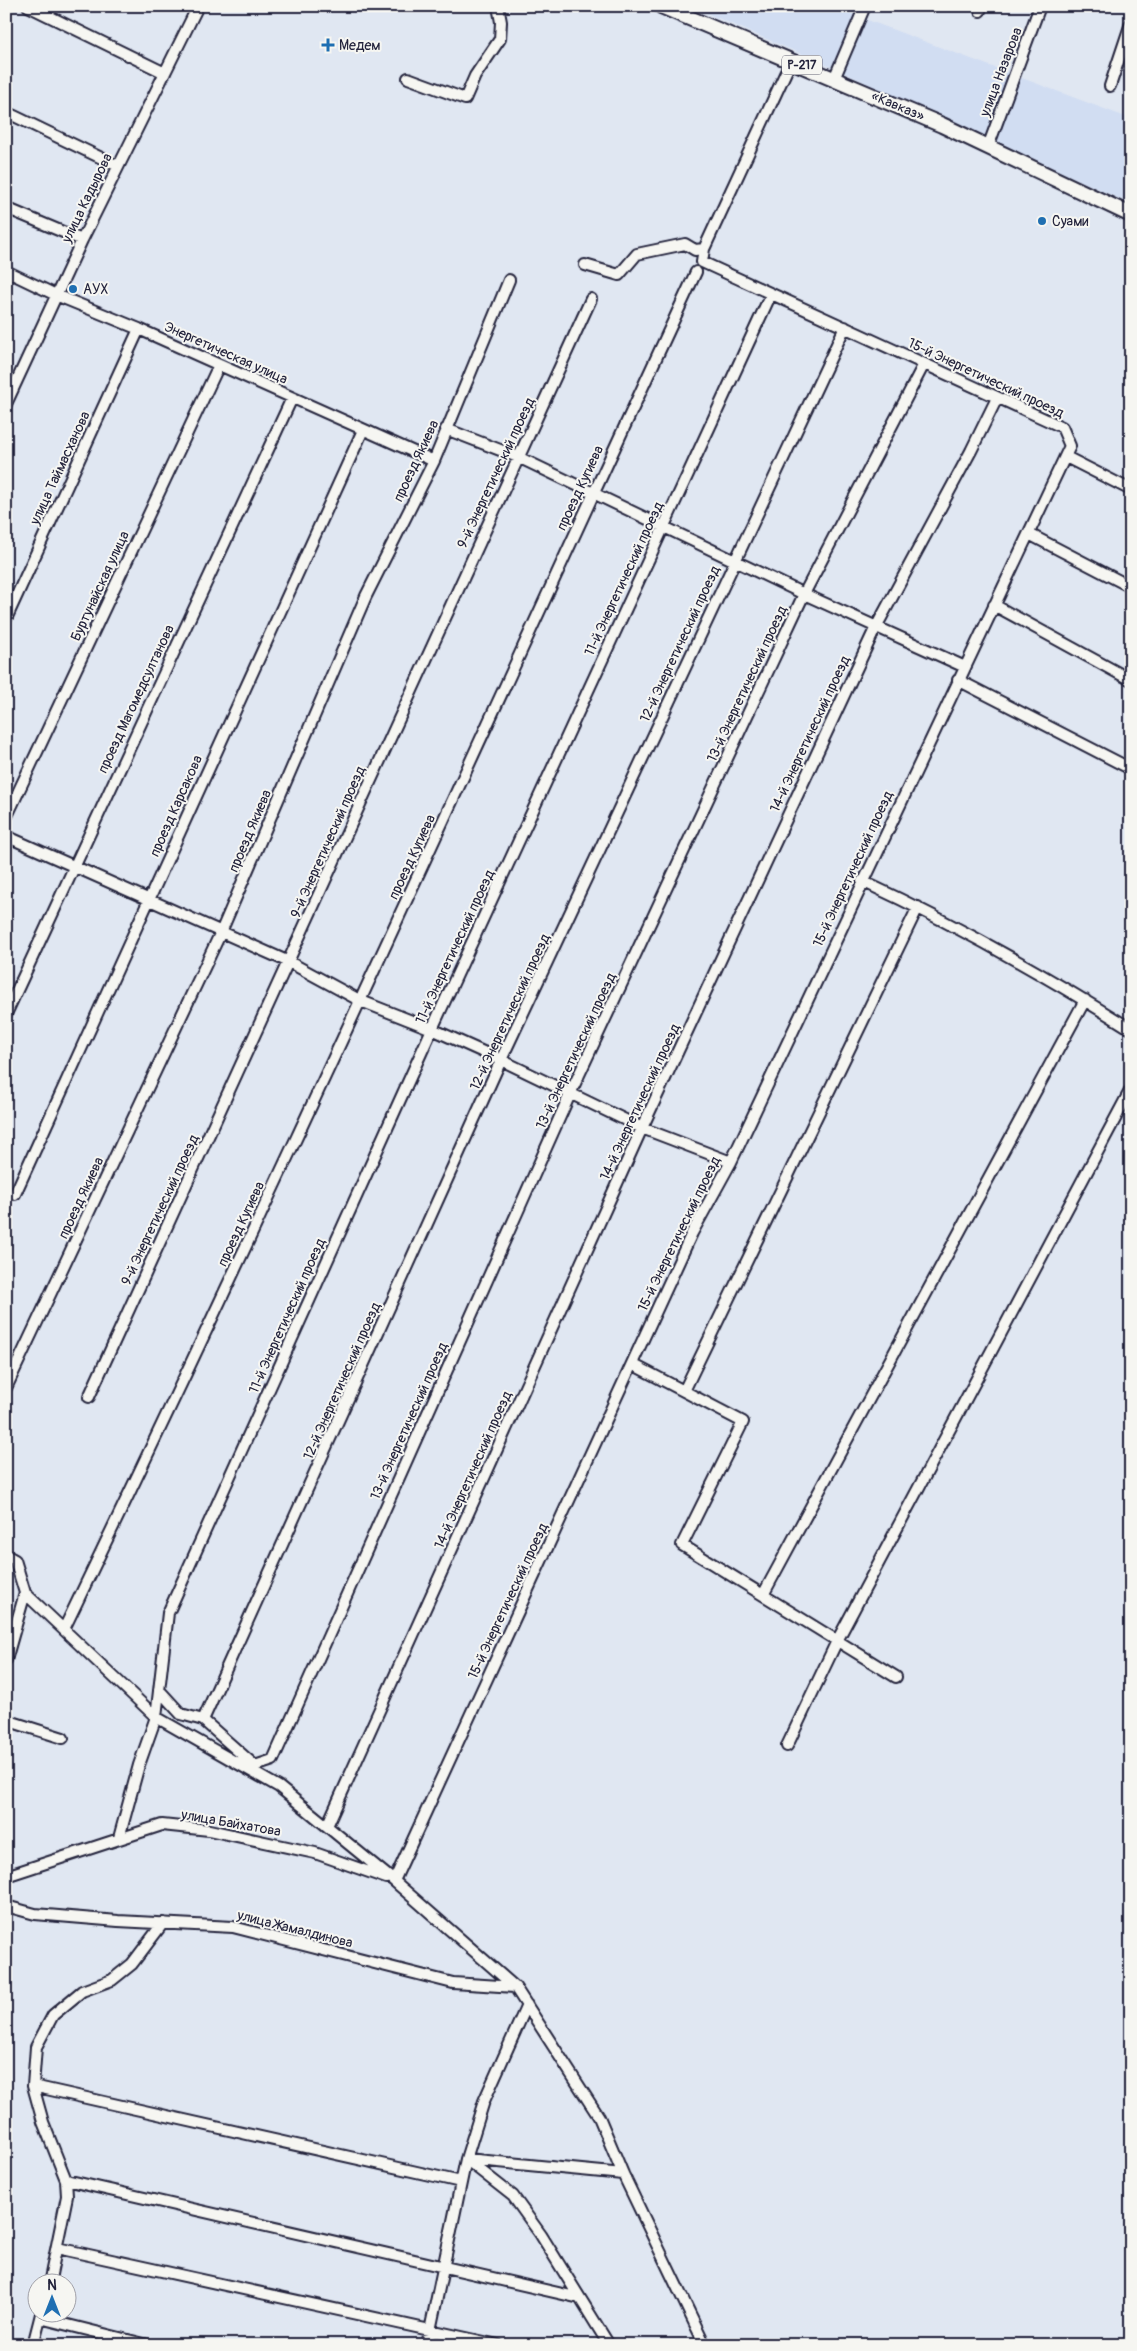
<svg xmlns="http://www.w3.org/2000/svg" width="1137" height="2351" font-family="Pangolin,sans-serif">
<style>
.built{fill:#d1ddf2}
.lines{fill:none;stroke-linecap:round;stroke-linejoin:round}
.minor-casing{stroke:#22223b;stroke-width:14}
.highway-casing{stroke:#22223b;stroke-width:18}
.minor{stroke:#f6f6f2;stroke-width:10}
.highway{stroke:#f6f6f2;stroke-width:14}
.poi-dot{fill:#1f6fb2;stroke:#f6f6f2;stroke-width:2}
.labels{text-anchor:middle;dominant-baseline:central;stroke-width:4;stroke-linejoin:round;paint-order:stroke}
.shield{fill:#f6f6f2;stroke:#626272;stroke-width:1}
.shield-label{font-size:12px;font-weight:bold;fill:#22223b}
.poi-label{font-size:14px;fill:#22223b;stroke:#f6f6f2;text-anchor:start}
.street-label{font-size:14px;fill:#22223b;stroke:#f6f6f2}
</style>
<rect width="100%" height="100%" fill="#e0e7f2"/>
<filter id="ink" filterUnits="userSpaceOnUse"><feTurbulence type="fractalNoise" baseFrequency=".02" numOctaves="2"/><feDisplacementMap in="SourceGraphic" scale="10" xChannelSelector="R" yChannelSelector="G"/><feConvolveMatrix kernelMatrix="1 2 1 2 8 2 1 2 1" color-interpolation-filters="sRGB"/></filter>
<g filter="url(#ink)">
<path class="built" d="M690,6H830L1131,119V204L820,62Z"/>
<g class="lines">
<defs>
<path id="minor" d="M28,6L165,73
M980,11L981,6
M408,78L465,99L475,76L500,39L501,22L498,6
M834,79L865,6
M1110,86L1131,23
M6,112L118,166
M988,147L1040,6
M6,208L82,240
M585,265L619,275L637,254L685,244L695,250L704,249
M6,271L56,295L139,329L434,461
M6,404L82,240L198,6
M446,429L518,457L804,594L965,667
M1066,457L1131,490
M1029,534L1131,587
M994,605L1131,680
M6,619L139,329
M958,680L1131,769
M6,818L219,365
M6,836L289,962L361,1001L432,1029L501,1060L642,1128L731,1162
M862,881C955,924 1045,975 1131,1029
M6,1014L292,398
M15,1194L363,430
M632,1364L743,1422L682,1545L896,1677
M6,1388L221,932L366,596L434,461L509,280
M684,1391L918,907
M89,1397L591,299
M6,1555L15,1560L25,1593L6,1660
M25,1593L156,1717L279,1787L394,1881L515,1987L599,2117L623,2174L705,2345
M763,1595L1085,1000
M64,1629C281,1180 486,725 696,272
M159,1690L181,1714L203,1720L255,1766L273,1760L571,1092L804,594L924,364
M6,1720L63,1738
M203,1720L501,1060L845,327
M787,1746L837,1641L1131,1089
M327,1826L642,1128L874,631L971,451L997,398
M119,1838L139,1765L156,1717L168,1613L432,1029L771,294
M6,1876L162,1825L209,1830L315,1853L386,1878
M394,1881L692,1233L731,1162L1070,446L1062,427L702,262L704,249L791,61
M6,1906L35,1914L118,1921L233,1927L453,1983L515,1987
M33,2086L461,2182
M466,2159L513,2196L541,2235L609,2345
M467,2159L623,2174
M66,2180L580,2298
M57,2248L498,2345
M49,2284L67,2196L66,2180L43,2122L33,2086L36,2047L53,2015L82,1991L112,1980L132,1964L163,1923
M40,2318L148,2345
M33,2345L41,2314
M427,2345L466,2159L484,2101L527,2005"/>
<path id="highway" d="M661,6L942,125L1131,215"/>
</defs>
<use href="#minor" class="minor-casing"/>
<use href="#highway" class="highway-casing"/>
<use href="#minor" class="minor"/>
<use href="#highway" class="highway"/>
</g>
</g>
<g class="poi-dot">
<path d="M325.5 37.5h5v5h5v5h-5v5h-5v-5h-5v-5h5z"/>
<circle cx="1042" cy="221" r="5"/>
<circle cx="73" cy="289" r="5"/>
</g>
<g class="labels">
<rect class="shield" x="782" y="55.5" width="40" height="19" rx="4"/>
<g class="shield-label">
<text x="802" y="65">Р-217</text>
</g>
<g class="poi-label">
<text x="339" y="45">Медем</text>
<text x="1052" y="221">Суами</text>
<text x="83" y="289">АУХ</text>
</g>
<g class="street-label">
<text transform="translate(1001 72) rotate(-69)">улица Назарова</text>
<text transform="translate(898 106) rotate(23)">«Кавказ»</text>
<text transform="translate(87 198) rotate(-64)">улица Кадырова</text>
<text transform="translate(226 353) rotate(24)">Энергетическая улица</text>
<text transform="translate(986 378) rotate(25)">15-й Энергетический проезд</text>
<text transform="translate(416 461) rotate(-65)">проезд Якиева</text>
<text transform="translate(60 468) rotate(-65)">улица Таймасханова</text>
<text transform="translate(496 473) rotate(-65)">9-й Энергетический проезд</text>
<text transform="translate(580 488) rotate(-65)">проезд Кугиева</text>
<text transform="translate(624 579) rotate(-65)">11-й Энергетический проезд</text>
<text transform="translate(100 586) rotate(-65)">Буртунайская улица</text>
<text transform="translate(680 644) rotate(-65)">12-й Энергетический проезд</text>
<text transform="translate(747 684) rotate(-65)">13-й Энергетический проезд</text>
<text transform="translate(136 699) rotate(-65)">проезд Магомедсултанова</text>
<text transform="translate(810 734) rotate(-65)">14-й Энергетический проезд</text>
<text transform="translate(176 806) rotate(-66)">проезд Карсакова</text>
<text transform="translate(250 831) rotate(-67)">проезд Якиева</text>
<text transform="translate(328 842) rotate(-66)">9-й Энергетический проезд</text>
<text transform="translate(412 857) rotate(-65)">проезд Кугиева</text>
<text transform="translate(853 869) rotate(-65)">15-й Энергетический проезд</text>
<text transform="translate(455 947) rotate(-65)">11-й Энергетический проезд</text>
<text transform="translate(510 1012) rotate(-65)">12-й Энергетический проезд</text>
<text transform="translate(576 1051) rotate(-65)">13-й Энергетический проезд</text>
<text transform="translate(640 1102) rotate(-65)">14-й Энергетический проезд</text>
<text transform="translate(81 1198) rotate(-65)">проезд Якиева</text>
<text transform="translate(160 1210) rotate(-65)">9-й Энергетический проезд</text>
<text transform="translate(241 1224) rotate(-65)">проезд Кугиева</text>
<text transform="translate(679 1234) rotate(-64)">15-й Энергетический проезд</text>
<text transform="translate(287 1316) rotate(-66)">11-й Энергетический проезд</text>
<text transform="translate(342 1381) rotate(-66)">12-й Энергетический проезд</text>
<text transform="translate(409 1421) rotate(-66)">13-й Энергетический проезд</text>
<text transform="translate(473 1470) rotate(-66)">14-й Энергетический проезд</text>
<text transform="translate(508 1601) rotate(-65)">15-й Энергетический проезд</text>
<text transform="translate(231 1823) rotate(10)">улица Байхатова</text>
<text transform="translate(295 1929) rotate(14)">улица Жамалдинова</text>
</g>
</g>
<rect width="1137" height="2351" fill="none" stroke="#f6f6f2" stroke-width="25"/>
<rect x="12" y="12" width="1112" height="2326" fill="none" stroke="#22223b" stroke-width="2" filter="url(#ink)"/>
<g transform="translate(52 2298)"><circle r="24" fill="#f6f6f2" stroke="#a1a1a9"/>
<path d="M0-4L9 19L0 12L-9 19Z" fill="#1f6fb2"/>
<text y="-8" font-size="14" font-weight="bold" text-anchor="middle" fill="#22223b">N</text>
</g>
</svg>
